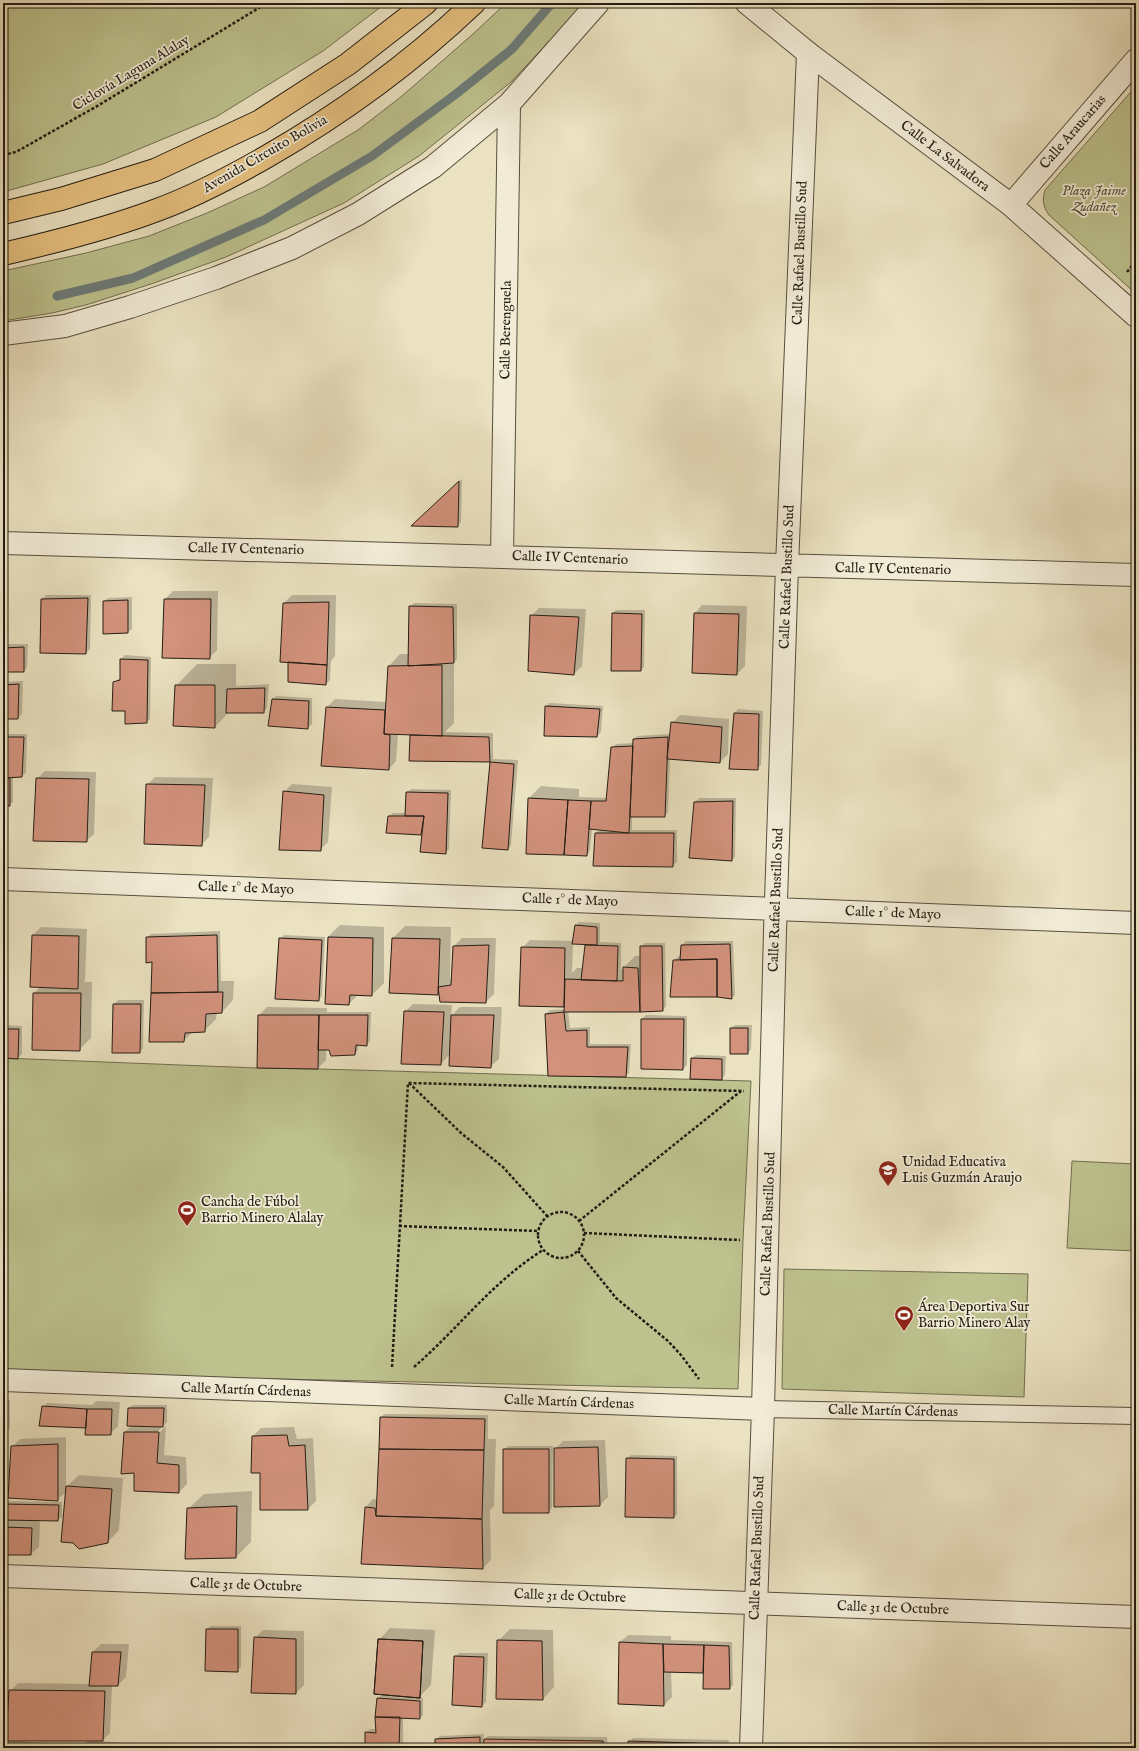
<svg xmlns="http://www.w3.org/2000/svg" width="1139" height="1751" font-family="'IM FELL English',serif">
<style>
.green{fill:#bdc28e;stroke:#706f50}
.shadow{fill:#0003;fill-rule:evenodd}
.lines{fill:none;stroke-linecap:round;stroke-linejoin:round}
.stream{stroke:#6c7b79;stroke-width:9}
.building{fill:#d2927c;stroke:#241c13}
.service-casing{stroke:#564e3e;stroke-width:18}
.minor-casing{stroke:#564e3e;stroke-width:24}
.tertiary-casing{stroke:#564e3e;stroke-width:24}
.primary-casing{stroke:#241c13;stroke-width:24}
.path{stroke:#241c13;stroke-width:2.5;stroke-dasharray:3 2;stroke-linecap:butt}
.service{stroke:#f2ecd7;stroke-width:16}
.minor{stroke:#f2ecd7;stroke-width:22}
.tertiary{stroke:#f2ecd7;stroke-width:22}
.primary{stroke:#e6c180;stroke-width:22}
.labels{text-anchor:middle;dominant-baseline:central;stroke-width:3.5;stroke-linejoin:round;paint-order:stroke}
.street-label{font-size:14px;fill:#241c13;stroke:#f2ecd7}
.park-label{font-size:14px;font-style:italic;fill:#524e38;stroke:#f2ecd7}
.poi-label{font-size:14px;fill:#241c13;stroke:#f2ecd7;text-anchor:start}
</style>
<rect width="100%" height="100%" fill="#ebe2c1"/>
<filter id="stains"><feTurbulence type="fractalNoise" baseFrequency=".005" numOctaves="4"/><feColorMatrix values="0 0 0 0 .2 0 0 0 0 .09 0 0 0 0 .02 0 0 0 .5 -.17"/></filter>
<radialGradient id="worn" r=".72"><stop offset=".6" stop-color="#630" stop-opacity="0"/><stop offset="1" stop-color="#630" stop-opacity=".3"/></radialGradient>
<path class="green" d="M3,3H386L323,51L216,117L103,164L3,192Z
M506,3H585L511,82L419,156L344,203L226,257L154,283L86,305L52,313L3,321V271L86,253L149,236L207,213L264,187L358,130L402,96L473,34Z
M1136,86V294L1049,215C1043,206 1042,201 1045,190Z
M3,1058L257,1068L318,1069L751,1081L743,1240L738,1389L3,1373Z
M1072,1161L1136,1164V1251L1067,1248Z
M784,1269L1028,1274L1024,1397L782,1389Z"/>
<path class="shadow" d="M462,479L461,522L457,526L414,525Z
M3,589H5L7,644H28L27,667L24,671H3Z
M173,591H218L217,650L209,658L165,599Z
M46,595H91L90,649L86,653L42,599Z
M292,595H336L335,656L331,661L330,680L326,684L289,662L284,603Z
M132,597V629L128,632L104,601L108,598Z
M414,603L457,604V659L454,662V723L445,732L493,733V759L518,760L511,845L508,849L483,847L491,761L410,760L411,736L412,734H398L396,761L389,769L327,707L335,699L386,702L389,666L400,654H409L410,607Z
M702,605L747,606L745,666L737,674L695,613Z
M539,608L586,609L582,666L574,674L531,616Z
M616,610H645L644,667L641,670L612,614Z
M125,655L151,657L150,719L146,722L126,710L114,682L121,678V659Z
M197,664H236V686L269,684L267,708L263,712H229L215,727L176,686Z
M23,681L22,714L18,718H3V682Z
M276,696L312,698V724L308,728L273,699Z
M549,703L603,706L601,732L597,736L546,707Z
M738,709L763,711L761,765L757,769L735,713Z
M680,715L729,719L728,754L720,762L670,758L668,812L665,816H632V830H677V862L673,866L596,833L600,829H592L590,851L586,855L529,798L541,786L579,789V797L607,798L612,748L616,744L634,743V739L637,736L671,734L672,723Z
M3,734H27L26,773L22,776L13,777V802L9,805H3Z
M45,771L96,772L94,834L86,841L37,779Z
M155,777L213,778L209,837L201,845L147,785Z
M292,784L332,787L328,842L320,850L284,792Z
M411,789L451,790L449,849L445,853L423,834L387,832L389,816L393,813H406L407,793Z
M699,798H736L735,857L732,860L695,802Z
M579,922L600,923V942L621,943V969H624V967L635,956H641V947L645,943H665L666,1006L663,1010L568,1011L570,1028L590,1027V1044H631L629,1073L625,1076L549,1075L546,1014L550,1010L565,1009V1004L563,1006L522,948L530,940L574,941L575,926ZM573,943L586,944L583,968H577L572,973Z
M340,925L384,927V983L372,995L359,994L349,1004L328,937Z
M405,926L451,927L450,979H453L454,946L462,938H496L494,994L486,1002L440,992L438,994L390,992L393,938Z
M41,927L87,929L85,980L84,982H92L91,1038L79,1050L34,993L40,987L33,935Z
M220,931L221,981H234L233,1000L222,1012H217L216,1019L204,1031H194L183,1041H150L153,960L147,938L151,934Z
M284,935L325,937L322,996L318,1000L280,939Z
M686,941H733L735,995L731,998L674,961L682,953V945Z
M118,1000H144L143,1048L140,1052H113L114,1004Z
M413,1004L452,1005L451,1016L460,1007H502L499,1059L491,1066L450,1054L441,1064L405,1012Z
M267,1007L327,1008V1012H371L370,1041L366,1045H359L358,1050L355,1054L326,1049V1060L318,1068L259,1015Z
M646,1015L687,1016V1065L683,1069L642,1019Z
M3,1025L22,1026V1054L18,1058L3,1057Z
M735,1025H752L751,1049L748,1053L731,1028Z
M696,1055L726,1056L725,1075L722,1079L692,1058Z
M3,1400H10V1428L6,1432H3Z
M96,1401L120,1402L118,1426L110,1434L87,1427L43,1407L47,1403L92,1405Z
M133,1405H167V1422L155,1434L156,1436L166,1426L164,1455L186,1457L187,1484L179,1492L135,1490V1472L125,1432L132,1425L129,1408Z
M384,1414L488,1415V1439H496L494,1506L490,1510L491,1560L483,1568L363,1563L366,1507L373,1499L378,1500L381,1418Z
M294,1427L297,1439L313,1438L316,1501L308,1509H261V1472L253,1436L261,1428Z
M66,1437V1492L57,1500L12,1447L20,1439Z
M605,1440L608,1497L600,1505L555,1449L563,1441Z
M508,1446H553L552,1508L548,1512L504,1450Z
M631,1455L677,1456V1514L674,1517L627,1459Z
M79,1475L123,1478L119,1530L108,1542H73L67,1486Z
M3,1476H4L5,1501L62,1502V1517L58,1520H40L39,1547L31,1554H3V1526L10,1519H3Z
M252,1491L251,1542L236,1557L188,1509L204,1494Z
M211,1626H241V1667L237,1671L207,1629Z
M390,1628L435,1630L431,1685L419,1697L423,1698V1715L419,1718H403V1748H366V1733L370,1729H377L378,1698L383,1694L379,1640Z
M510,1629L553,1630L554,1687L543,1699L498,1641Z
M263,1630L304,1631V1685L296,1693L252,1692L255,1638Z
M628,1635L671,1636V1640L732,1642L733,1685L729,1688L704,1672L671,1671L672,1697L664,1705L620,1642Z
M101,1644H129L126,1677L118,1685H112L110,1733L102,1741L123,1743V1748H3V1741H7L10,1691L18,1683L91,1684L93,1652ZM26,1740H88L84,1744L26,1742Z
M459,1653H488L486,1702L482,1706L455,1657Z
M484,1734L483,1741L488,1736L607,1737L608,1748H436V1739L440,1736Z
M633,1738L729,1740L728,1748H629V1742Z"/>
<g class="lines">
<path class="stream" d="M57,296L133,278L264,220L372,156L456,94L512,49L552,3"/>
</g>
<path class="building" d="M459,481L458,527L411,526Z
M88,598L86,654L40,653L41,599Z
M164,599H211L210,659L162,658Z
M128,600V633L103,634V601Z
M329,602L327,665L280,662L283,603Z
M409,606L453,607L454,663L408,666Z
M612,613L642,614L641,671H611Z
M694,613L739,614L737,675L692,673Z
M530,615L579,617L574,675L528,671Z
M3,632V648L24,647V672H3Z
M120,659L148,660L147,723L125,724V711H112L113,682L120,680Z
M288,662L327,665L326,685L288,682Z
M442,665V736L384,734L388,666Z
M19,684L18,719H3V685Z
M175,685H215V728L173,726Z
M265,688L264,713H226L227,689Z
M272,699L309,701L308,729L268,726Z
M545,706L600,709L597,737L544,736Z
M326,707L385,710L384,734L390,735L389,770L321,766Z
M734,713L759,714L758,770L729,769Z
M671,722L722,727L720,763L667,759Z
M410,735L489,737L490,762L409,761Z
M3,737H24L22,777L3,778Z
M668,737L665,817H630L633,739Z
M633,746L629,833L589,829L591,801H606L611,747Z
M490,762L514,764L508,850L482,848Z
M3,778H10V806H3Z
M36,778L89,779L87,842L33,841Z
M146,784L205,785L202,846L144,844Z
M283,791L324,795L321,851L279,850Z
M406,792L448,793L446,854L420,852L424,816H405Z
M528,798L568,800L564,855L526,854Z
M568,800L591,801L587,856L564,855Z
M733,801L732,861L689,858L694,802Z
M388,816H424L421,835L386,833Z
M595,833H674L673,867L593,866Z
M575,925L597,927V945L572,944Z
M32,935L79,936L78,989L30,987Z
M217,935L218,992L151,993L152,962L146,963V937Z
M328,937L373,938L372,996L350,995L349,1005L325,1004Z
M279,938L322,940L319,1001L275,999Z
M392,938L440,939L438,995L389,993Z
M730,944L732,999L717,997V959L680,960L681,945Z
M489,945L486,1003L440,1002L438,987L451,985L453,946Z
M585,945L618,946L617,981L581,980Z
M640,946H662L663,1011L640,1012Z
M521,947L565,948L564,1007L519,1006Z
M717,959V997H670L673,960Z
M623,967L638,968L640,1012H564L565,979L623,981Z
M223,992L222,1013L206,1014L205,1032L185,1033L184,1042H149L151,993Z
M33,993H81L80,1051L32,1050Z
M113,1004H141L140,1053H112Z
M404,1011L444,1012L441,1065L401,1064Z
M564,1012L566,1031L587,1030V1047H628L626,1077L548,1076L545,1014Z
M258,1015H319L318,1069L257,1068Z
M319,1015H368L367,1046L356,1045L355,1055L331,1056L329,1050H318Z
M451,1015H494L491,1068L449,1066Z
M641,1019H684L683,1070L641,1069Z
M730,1028H748V1054H730Z
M3,1029H19L18,1059L3,1058Z
M691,1058L722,1059V1080L690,1079Z
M3,1404H7V1433H3Z
M42,1406L87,1409L86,1428L39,1426Z
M128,1408H164L163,1427L127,1426Z
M87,1409H112L111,1435H85Z
M380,1417L485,1419L484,1450L379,1449Z
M124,1432H159L157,1463L179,1465V1493L134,1491V1473L121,1474Z
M287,1435L289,1446L305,1445L308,1510H260V1473H251L252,1436Z
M58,1444V1501L8,1498L11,1446Z
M598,1447L600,1506L554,1507V1448Z
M379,1449L484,1450L482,1519L376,1516Z
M503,1449H549V1513H503Z
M626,1458L674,1459V1518L625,1517Z
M66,1486L112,1489L108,1543L79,1549L73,1543L61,1542Z
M3,1504L59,1505L58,1521L3,1520Z
M237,1506L236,1558L185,1559L187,1508Z
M365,1507L375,1508L376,1516L482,1519L483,1569L361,1564Z
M3,1527L32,1528L31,1555H3Z
M206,1629H238V1672L205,1671Z
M254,1637L296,1639V1694L251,1693Z
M378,1639L423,1641L420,1698L374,1694Z
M378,1639L423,1641L420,1698L374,1694Z
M497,1640L542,1641L543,1700L496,1699Z
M619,1642L663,1644L664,1706L618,1704Z
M663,1644L704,1645L703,1673L664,1672Z
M704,1645L729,1646L730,1689H703Z
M92,1652H121L118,1686H89Z
M454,1656L484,1657L482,1707L452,1705Z
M9,1690L105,1691L103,1741H6Z
M377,1698L420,1701V1719L375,1717Z
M375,1717H400L399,1748H365V1732L376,1733Z
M480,1737V1748H435V1739Z
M484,1739L603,1741L604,1748H483Z
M628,1741L725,1744V1748H628Z
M3,1744L79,1748H3Z"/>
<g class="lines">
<defs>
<path id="service" d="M763,1409L1136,1416"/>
<path id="minor" d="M1011,205L1136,60
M3,334L65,326L130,307L216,278L292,248L358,214L433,167L509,104L598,3
M3,543L1136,575
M502,556L509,104
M3,879L1136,923
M3,1380L763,1409
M3,1576L1136,1617
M751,1748L763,1409L775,931L787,566L808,53"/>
<path id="tertiary" d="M747,3L808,53L1011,205L1136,316"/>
<path id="primary" d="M3,213L61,199L155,170L260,121L348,64L426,3
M3,254C55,242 107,229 157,210C195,196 231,177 266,157C341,114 411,63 474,3"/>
</defs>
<use href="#service" class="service-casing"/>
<use href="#minor" class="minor-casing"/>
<use href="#tertiary" class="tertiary-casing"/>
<use href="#primary" class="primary-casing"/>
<path class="path" d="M3,155L16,152L99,105L267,3
M1127,272L1136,261
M409,1083L461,1133L503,1167L548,1217
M538 1235a23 23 0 1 1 46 0a23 23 0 1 1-46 0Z
M579,1221L741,1091
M399,1226L538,1231
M584,1233L740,1240
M578,1251L616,1298L668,1341L681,1355L699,1379
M392,1367L408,1083L744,1091
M414,1367C459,1328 491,1283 543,1250"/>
<use href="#service" class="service"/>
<use href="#minor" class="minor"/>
<use href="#tertiary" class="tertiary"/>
<use href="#primary" class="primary"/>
</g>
<defs>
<symbol id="school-pin" viewBox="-11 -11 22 30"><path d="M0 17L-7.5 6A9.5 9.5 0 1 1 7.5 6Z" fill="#8f2418" stroke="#f2ecd7"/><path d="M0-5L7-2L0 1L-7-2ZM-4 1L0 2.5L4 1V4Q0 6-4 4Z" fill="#fff"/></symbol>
<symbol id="stadium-pin" viewBox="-11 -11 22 30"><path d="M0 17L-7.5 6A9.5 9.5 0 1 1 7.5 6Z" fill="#8f2418" stroke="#f2ecd7"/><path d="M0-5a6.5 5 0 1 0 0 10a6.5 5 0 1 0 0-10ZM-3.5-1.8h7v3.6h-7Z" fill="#fff"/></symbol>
</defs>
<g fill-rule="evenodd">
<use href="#school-pin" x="877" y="1159" width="22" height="30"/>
<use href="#stadium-pin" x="176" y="1199" width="22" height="30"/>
<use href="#stadium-pin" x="893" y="1304" width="22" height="30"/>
</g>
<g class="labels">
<g class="street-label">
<text transform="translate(131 73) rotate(-31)">Ciclovía Laguna Alalay</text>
<text transform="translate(1073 132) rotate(-49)">Calle Araucarias</text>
<text transform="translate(265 154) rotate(-30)">Avenida Circuito Bolivia</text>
<text transform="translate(945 156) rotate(37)">Calle La Salvadora</text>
<text transform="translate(800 253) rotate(-88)">Calle Rafael Bustillo Sud</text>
<text transform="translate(506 330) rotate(-89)">Calle Berenguela</text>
<text transform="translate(246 549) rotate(1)">Calle IV Centenario</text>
<text transform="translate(570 558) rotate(2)">Calle IV Centenario</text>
<text transform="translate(893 569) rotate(1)">Calle IV Centenario</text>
<text transform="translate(787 577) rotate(-88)">Calle Rafael Bustillo Sud</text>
<text transform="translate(246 888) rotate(2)">Calle 1° de Mayo</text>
<text transform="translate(570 900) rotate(2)">Calle 1° de Mayo</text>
<text transform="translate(776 900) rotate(-88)">Calle Rafael Bustillo Sud</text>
<text transform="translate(893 913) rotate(2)">Calle 1° de Mayo</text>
<text transform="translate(768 1224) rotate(-88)">Calle Rafael Bustillo Sud</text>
<text transform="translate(246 1390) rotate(2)">Calle Martín Cárdenas</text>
<text transform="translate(569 1402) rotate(2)">Calle Martín Cárdenas</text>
<text transform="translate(893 1411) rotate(1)">Calle Martín Cárdenas</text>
<text transform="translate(757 1548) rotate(-88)">Calle Rafael Bustillo Sud</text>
<text transform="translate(246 1585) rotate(2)">Calle 31 de Octubre</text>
<text transform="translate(570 1596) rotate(2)">Calle 31 de Octubre</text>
<text transform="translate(893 1608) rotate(2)">Calle 31 de Octubre</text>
</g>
<g class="park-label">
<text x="1094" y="191">Plaza Jaime<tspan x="1094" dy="16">Zudañez</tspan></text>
</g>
<g class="poi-label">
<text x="902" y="1162">Unidad Educativa<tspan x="902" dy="16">Luis Guzmán Araujo</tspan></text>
<text x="201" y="1202">Cancha de Fúbol<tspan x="201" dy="16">Barrio Minero Alalay</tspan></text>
<text x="918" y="1307">Área Deportiva Sur<tspan x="918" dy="16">Barrio Minero Alay</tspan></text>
</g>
</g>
<rect width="1139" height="1751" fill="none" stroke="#ebe2c1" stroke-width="16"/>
<rect x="4" y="4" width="1131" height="1743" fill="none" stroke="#241c13" stroke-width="2"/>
<rect x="8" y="8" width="1123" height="1735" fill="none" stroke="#241c13"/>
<rect width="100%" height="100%" filter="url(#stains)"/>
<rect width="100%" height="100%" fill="url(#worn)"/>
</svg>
